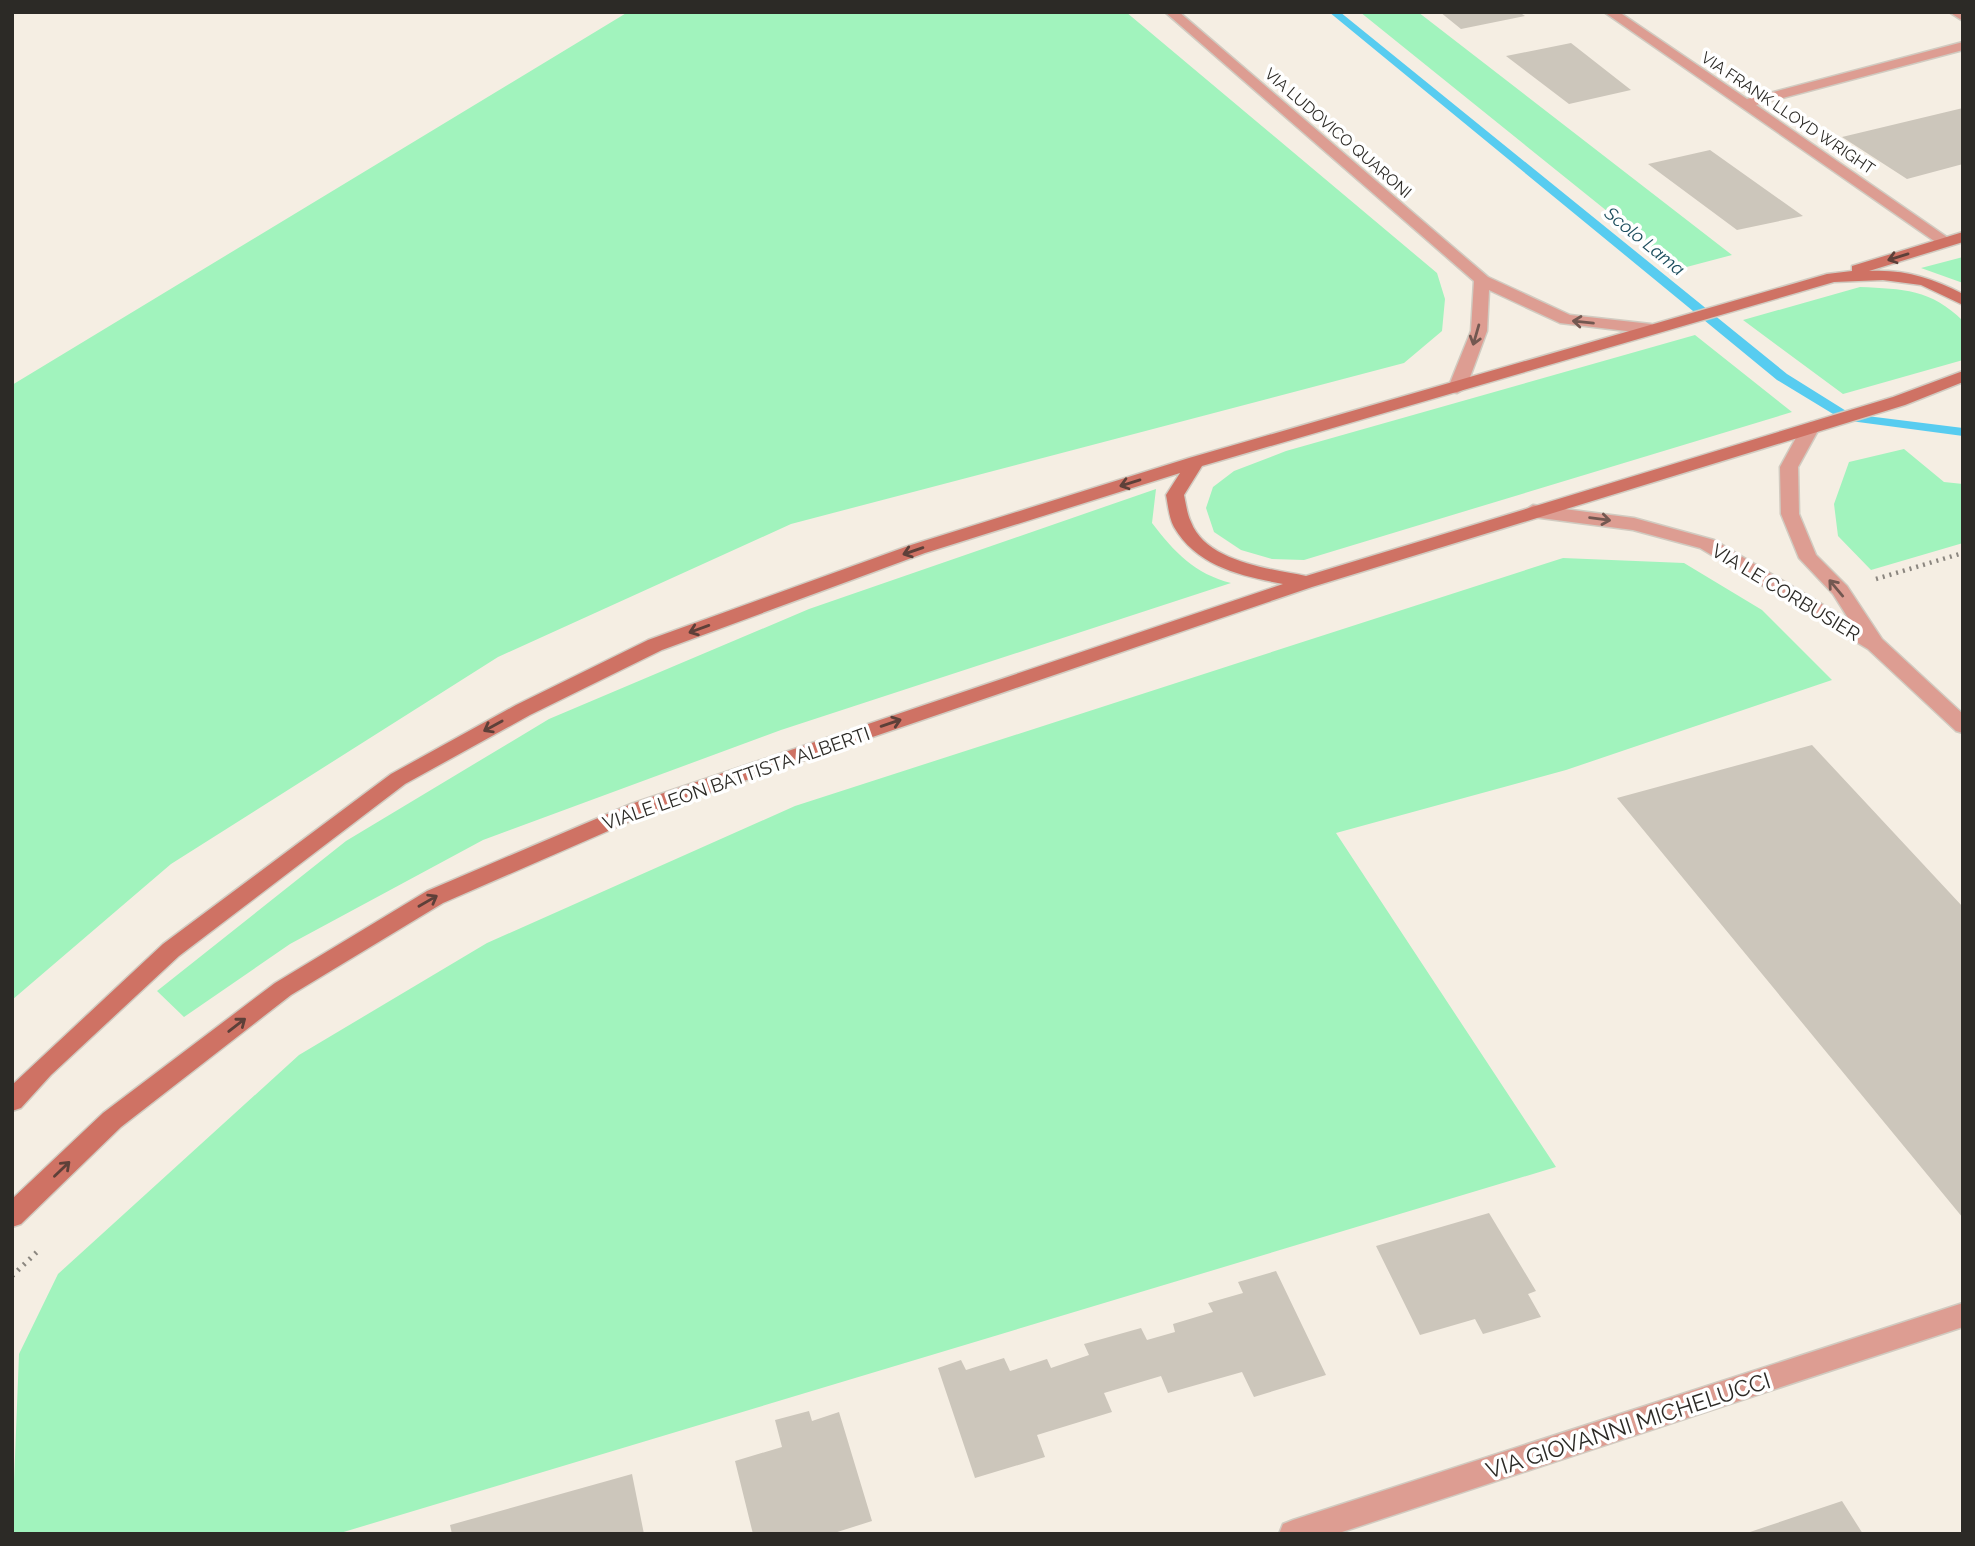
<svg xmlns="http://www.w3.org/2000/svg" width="1975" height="1546" font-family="Raleway,sans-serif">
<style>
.green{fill:#a1f3bd}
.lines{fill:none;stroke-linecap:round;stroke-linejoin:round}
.stream{fill:#57ccf0;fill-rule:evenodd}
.building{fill:#ccc6bb}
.minor-casing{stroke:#d1cbc1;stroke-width:3}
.secondary-casing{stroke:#d1cbc1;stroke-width:3}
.path-far1{stroke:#8b867f;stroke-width:4.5;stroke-dasharray:2 5;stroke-linecap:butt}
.path{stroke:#8b867f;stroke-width:5;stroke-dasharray:2 6;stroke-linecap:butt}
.minor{fill:#dd9d92;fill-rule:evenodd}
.secondary{fill:#cf7264;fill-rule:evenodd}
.oneway{stroke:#5d4039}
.oneway2{stroke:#735851}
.labels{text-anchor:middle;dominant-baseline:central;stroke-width:7;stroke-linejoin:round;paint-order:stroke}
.far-street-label{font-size:16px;fill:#2c2a26;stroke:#fff}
.far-water-label{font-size:18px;font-style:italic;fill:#1d4e5e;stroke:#fff}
.street-label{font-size:19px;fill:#2c2a26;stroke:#fff}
.near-street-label{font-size:23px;fill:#2c2a26;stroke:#fff}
</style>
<rect width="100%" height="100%" fill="#f5eee3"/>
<path class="green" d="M628,12H1126L1437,273L1445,299L1442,331L1404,363L791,524L498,657L171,864L12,1000V385Z
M1360,12H1418L1732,255L1679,269Z
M1963,257V283L1921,268Z
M1860,287C1903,289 1931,289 1963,321V360L1843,394L1743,320Z
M1695,335L1792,412L1304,560L1272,559L1241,550L1214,532L1206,508L1213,487L1234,471L1286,451Z
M1904,449L1944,482L1963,484V543L1871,570L1838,536L1834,504L1849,462Z
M1156,489L1152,523C1174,552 1195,574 1231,583L781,730L483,840L290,944L184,1017L157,991L346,841L549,719L809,609Z
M1563,558L1684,563L1762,610L1832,680L1566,770L1336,833L1556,1167L337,1534H12L19,1354L58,1274L299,1055L487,943L795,806Z"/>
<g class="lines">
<path class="stream" d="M1329,12H1340L1787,374L1851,414L1963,428V436L1843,420L1777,380Z"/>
</g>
<path class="building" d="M1440,12H1519L1525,16L1461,29Z
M1571,43L1631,90L1569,104L1506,56Z
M1963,108V164L1907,179L1842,137Z
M1710,150L1803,216L1737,230L1648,164Z
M1812,745L1963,907V1218L1617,798Z
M1489,1213L1536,1291L1528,1294L1541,1317L1483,1334L1475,1319L1420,1335L1376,1246Z
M1276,1271L1326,1375L1254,1397L1242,1372L1168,1393L1161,1376L1104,1393L1112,1412L1037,1435L1045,1457L975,1478L938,1368L961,1360L966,1370L1004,1358L1010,1371L1047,1359L1051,1368L1089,1355L1084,1344L1141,1328L1147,1340L1175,1332L1173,1324L1213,1312L1208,1303L1243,1293L1238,1282Z
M809,1411L812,1421L839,1412L872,1521L831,1534H753L735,1461L782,1447L775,1420Z
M632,1474L644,1534H452L450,1525Z
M1842,1501L1863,1534H1747V1533Z"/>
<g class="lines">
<defs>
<path id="minor" d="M1165,12H1179L1488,277L1570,315L1651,324L1659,329L1651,334L1560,323L1489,290L1487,331L1466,388L1457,393L1451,392L1448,388L1471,331L1474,281Z
M1604,12H1619L1747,99L1963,42V50L1756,105L1954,242L1952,245H1940Z
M1949,12H1963V21Z
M1811,422L1820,427L1798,467L1799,514L1816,555L1847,586L1882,639L1963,714V733L1956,731L1868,649L1700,548L1633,530L1533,517L1524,511L1533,505L1634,518L1714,540L1850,621L1833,594L1799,558L1781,514L1780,467L1802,427Z
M1963,1303V1327L1336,1534H1279L1283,1524L1293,1520Z"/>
<path id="secondary" d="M1963,232V242L1869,271C1904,269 1932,278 1963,294V305L1921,285L1883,280L1834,282L1202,466L1184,495C1186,504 1187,514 1191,522C1206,562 1271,569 1306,576L1893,397L1963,371V382L1905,405L1312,587L647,814L443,903L291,995L121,1127L21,1224L12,1227V1199L103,1113L275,983L427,891L631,804L1283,584C1242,576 1197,567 1174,527C1169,518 1168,505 1166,495L1180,473L925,553L662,650L530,715L405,784L179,956L51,1075L21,1108L12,1111V1085L163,944L391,774L516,705L648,640L911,545L1189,458L1827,274L1852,271V266Z"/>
</defs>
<use href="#minor" class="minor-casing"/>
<use href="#secondary" class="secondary-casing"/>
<path class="path-far1" d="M1876,579L1963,553"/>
<path class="path" d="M12,1276L39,1250"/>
<use href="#minor" class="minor"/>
<use href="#secondary" class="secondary"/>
</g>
<defs><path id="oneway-shaft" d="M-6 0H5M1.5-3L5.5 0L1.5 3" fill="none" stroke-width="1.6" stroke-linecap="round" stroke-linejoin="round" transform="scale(1.75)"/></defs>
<g class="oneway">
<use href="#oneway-shaft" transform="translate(1898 257) rotate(163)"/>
<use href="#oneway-shaft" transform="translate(1130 483) rotate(163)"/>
<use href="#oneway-shaft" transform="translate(913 551) rotate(161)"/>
<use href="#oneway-shaft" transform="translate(699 629) rotate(160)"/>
<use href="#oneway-shaft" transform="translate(891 723) rotate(-19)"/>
<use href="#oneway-shaft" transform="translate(493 726) rotate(151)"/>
<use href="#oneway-shaft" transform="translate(428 901) rotate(-30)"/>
<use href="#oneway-shaft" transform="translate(237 1025) rotate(-38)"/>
<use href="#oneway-shaft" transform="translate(62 1169) rotate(-44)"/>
</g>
<g class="oneway2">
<use href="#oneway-shaft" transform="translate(1583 322) rotate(-174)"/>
<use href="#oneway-shaft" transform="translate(1476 335) rotate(106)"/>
<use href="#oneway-shaft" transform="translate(1600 519) rotate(7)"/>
<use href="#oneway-shaft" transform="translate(1836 588) rotate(-130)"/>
</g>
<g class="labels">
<g class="far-street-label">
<text transform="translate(1788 113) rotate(34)">VIA FRANK LLOYD WRIGHT</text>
<text transform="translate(1338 133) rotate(41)">VIA LUDOVICO QUARONI</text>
</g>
<g class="far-water-label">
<text transform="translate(1645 241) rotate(39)">Scolo Lama</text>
</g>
<g class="street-label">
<text transform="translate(1786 592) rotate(31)">VIA LE CORBUSIER</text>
<text transform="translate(736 778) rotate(-19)">VIALE LEON BATTISTA ALBERTI</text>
</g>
<g class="near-street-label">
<text transform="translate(1628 1425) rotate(-18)">VIA GIOVANNI MICHELUCCI</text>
</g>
</g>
<rect width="1975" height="1546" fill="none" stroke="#2c2a26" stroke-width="28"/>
</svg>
